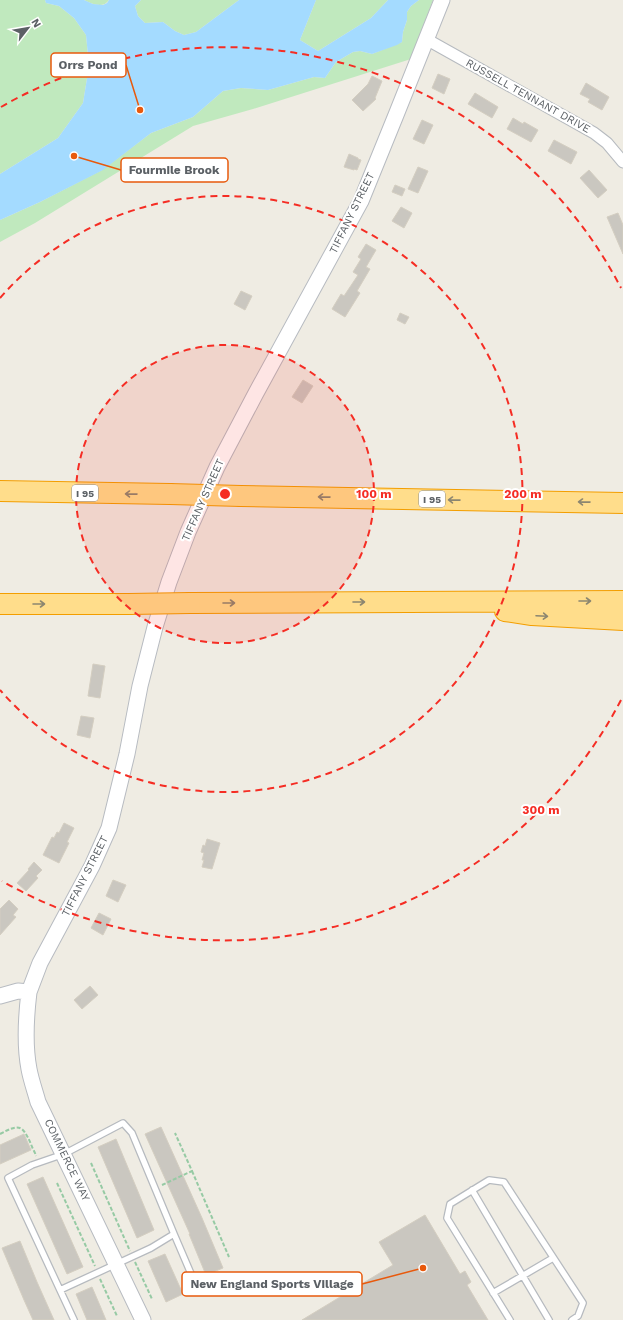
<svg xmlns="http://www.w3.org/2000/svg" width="623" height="1320" font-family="'Work Sans',sans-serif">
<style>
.green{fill:#c0e9be}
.water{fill:#a4dbff}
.building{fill:#cac7c0;stroke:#d4cec1}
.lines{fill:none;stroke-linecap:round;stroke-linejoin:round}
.lane-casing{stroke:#b6babf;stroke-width:8}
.street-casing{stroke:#b6babf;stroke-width:13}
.secondary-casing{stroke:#b7bbc1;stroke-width:17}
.highway-casing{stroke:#f39e00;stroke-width:22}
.path{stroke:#96caa4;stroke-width:2;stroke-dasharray:4 2;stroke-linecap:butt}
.lane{stroke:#fff;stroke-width:5.5}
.street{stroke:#fff;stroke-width:11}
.secondary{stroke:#fff;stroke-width:15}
.highway{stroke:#ffdd8b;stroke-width:20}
.highway-bridge-casing{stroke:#f39e00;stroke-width:22;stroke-linecap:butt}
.highway-bridge{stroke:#ffdd8b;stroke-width:20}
.oneway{stroke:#8c8670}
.ring{fill:none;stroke:#f52d24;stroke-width:2;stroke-dasharray:7 5}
.labels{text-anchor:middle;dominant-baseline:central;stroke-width:4;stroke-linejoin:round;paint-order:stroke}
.shield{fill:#fff;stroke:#8c9093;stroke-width:1}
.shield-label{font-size:10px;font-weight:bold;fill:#5b6065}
.street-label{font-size:11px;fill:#5b6065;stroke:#fff}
.centre{fill:#f52d24;stroke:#fff;stroke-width:2}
.ring-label{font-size:12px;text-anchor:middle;font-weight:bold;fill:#f52d24;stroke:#fff;stroke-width:4;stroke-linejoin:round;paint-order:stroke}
.leader{fill:none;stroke:#e8590c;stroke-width:1.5}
.callout-dot{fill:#e8590c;stroke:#fff;stroke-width:1.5}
.callout{fill:#fff;stroke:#e8590c;stroke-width:1.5}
.callout-label{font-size:12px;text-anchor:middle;font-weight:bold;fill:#5b6065}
</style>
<rect width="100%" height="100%" fill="#efece3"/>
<path class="green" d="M0,0H45L46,3L59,6L74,18L86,35L89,66L83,103L58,138L0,174Z
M84,0H109C103,9 92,4 84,0Z
M141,0H239L196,32L184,35L175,31L163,22L145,23L138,16L135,6Z
M316,0H388L371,18L318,51L300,40Z
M419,0H433L411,59L253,109L193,126L35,223L0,242V220L40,202L102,170L151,133L193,117L223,91L241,88L268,90L314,77L325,78L336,62L353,52L360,51L372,54L402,42L403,32L407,20V12L411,6Z"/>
<path class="water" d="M45,0H84L93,4L103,5L107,3L109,0H141L135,6L138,16L145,23L163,22L175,31L184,35L196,32L239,0H316L300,40L318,51L371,18L388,0H419L411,6L407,12V20L403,32L402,42L397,45L372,54L360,51L353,52L336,62L325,78L314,77L268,90L241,88L223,91L193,117L151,133L103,170L40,202L0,220V174L58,138L83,103L89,66L86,35L74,18L59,6L46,3Z"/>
<path class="building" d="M438,74L450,79L444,94L432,88Z
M372,76L382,81L375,98L376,99L363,111L352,100L368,84Z
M586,83L609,97L602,110L588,102L590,99L580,94Z
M475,93L498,107L492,118L468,104Z
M513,118L523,124L524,122L538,130L531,142L507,129Z
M422,120L433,125L424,144L413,139Z
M554,140L577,152L571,164L548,151Z
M349,154L358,158V159L361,160L357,170L354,169V170L344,167Z
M418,167L428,171L418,193L408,189Z
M589,170L607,190L598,198L580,178Z
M395,185L405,189L402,196L392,192Z
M401,207L412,213L404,228L392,221Z
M618,213L623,225V254L607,217Z
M366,244L376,250L366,267L370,269L357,291L360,293L345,317L332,309L341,294L344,296L358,275L353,272L361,259L358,257Z
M241,291L252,296L245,310L234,304Z
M400,313L409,317L405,324L397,320Z
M303,380L313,386L302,403L292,397Z
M93,664L105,666L100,698L88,696Z
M81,716L94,718L90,738L77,735Z
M64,823L74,828L67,842L69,843L59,863L43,855L52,837L54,838L57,832L59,833Z
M207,839L220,843L212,869L202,867L204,860H202L204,853L201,852L203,845L205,846Z
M34,862L42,870L36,876L38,878L26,891L17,883L29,870L28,869Z
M113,880L126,885L118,902L106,896Z
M9,900L18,909L13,915L16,917L0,935V909Z
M99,913L111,919L103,935L91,928Z
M90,986L98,995L82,1009L74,1000Z
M161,1127L202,1218L223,1268L206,1275L189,1234H190L145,1134Z
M24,1134L31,1150L0,1164V1145Z
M116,1139L154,1230L137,1238L98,1147Z
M43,1177L83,1267L67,1274L27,1184Z
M425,1215L460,1274L465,1271L471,1282L467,1285L488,1320H302L393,1265L379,1242Z
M20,1241L37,1282L54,1320H33L24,1300L2,1248Z
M165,1254L183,1294L166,1302L148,1261Z
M92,1287L101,1308L106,1320H87L76,1294Z"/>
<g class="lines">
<defs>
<path id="lane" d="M123,1123L132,1133L174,1234L151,1248L60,1290L8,1178L32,1165L64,1154Z
M472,1190L549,1320
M174,1234L195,1283
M60,1290L74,1320
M493,1293L553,1258
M510,1320L447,1218L450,1204L489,1180L504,1182L583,1303L578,1316L572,1320"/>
<path id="street" d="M426,39L594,133L607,143L623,162"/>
<path id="secondary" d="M29,992C26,1017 24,1043 29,1069C31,1080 35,1091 38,1102L143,1320
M0,996L18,991L29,992L40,963L92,866L109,828L127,754L140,686L155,627L169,582L188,532L217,467L256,393L361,201L396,115L442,0"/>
<path id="highway" d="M0,491L170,494
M241,496L623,503
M190,603L623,601
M0,604H129
M505,611L532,615L623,620"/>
</defs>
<use href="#lane" class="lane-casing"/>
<use href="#street" class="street-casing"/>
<use href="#secondary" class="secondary-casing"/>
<use href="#highway" class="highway-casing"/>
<path class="path" d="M0,1134C19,1124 22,1124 31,1144C32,1148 35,1152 36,1156
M91,1163L130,1251
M192,1171L229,1257
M57,1183L95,1266
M162,1185L192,1171L175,1133
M135,1262L152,1299
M100,1279L117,1316"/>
<use href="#lane" class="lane"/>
<use href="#street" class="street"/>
<use href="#secondary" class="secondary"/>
<use href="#highway" class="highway"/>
<defs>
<path id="highway-bridge" d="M170,494L241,496
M129,604L190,603"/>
</defs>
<use href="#highway-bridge" class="highway-bridge-casing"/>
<use href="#highway-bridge" class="highway-bridge"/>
</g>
<defs><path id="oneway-shaft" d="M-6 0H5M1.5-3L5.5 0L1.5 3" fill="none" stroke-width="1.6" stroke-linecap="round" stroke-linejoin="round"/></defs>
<g class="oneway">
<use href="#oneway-shaft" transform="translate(131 494) rotate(-179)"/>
<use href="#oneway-shaft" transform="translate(324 497) rotate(-179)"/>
<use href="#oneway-shaft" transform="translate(454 500) rotate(-179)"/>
<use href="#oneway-shaft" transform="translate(584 502) rotate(-179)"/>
<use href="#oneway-shaft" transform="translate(585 601)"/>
<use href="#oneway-shaft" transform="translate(359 602)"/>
<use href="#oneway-shaft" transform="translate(229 603)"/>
<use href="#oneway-shaft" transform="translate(39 604)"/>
<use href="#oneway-shaft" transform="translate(542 616) rotate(3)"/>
</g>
<circle cx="225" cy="494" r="149" fill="#f52d24" fill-opacity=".12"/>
<g class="ring">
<circle cx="225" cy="494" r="149"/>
<path d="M0 298A298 298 0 1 1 0 690"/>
<path d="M621 700A447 447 0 0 1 2 881M1 107A447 447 0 0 1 621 288"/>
</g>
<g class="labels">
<g class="shield">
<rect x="72" y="485" width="26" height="16" rx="3"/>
<rect x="419" y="491" width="26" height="16" rx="3"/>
</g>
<g class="shield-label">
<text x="85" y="493">I 95</text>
<text x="432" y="499">I 95</text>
</g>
<g class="street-label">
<text transform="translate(528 96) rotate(29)">RUSSELL TENNANT DRIVE</text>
<text transform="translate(352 213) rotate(-64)">TIFFANY STREET</text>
<text transform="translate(203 500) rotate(-66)">TIFFANY STREET</text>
<text transform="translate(85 876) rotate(-63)">TIFFANY STREET</text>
<text transform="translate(67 1160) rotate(64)">COMMERCE WAY</text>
</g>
</g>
<circle cx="225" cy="494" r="6" class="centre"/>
<g class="ring-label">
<text x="374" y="498">100 m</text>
<text x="523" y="498">200 m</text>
<text x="541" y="814">300 m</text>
</g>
<path class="leader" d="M140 110L126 65M74 156L121 170M423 1268L362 1284"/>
<g class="callout-dot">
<circle cx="140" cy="110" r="4"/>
<circle cx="74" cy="156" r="4"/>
<circle cx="423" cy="1268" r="4"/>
</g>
<g class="callout">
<rect x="51" y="53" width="75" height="24" rx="4"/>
<rect x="121" y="158" width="107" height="24" rx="4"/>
<rect x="182" y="1272" width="180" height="24" rx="4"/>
</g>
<g class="callout-label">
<text x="88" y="69">Orrs Pond</text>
<text x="174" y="174">Fourmile Brook</text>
<text x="272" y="1288">New England Sports Village</text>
</g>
<g transform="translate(28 28) rotate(59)" stroke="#ffffff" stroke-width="3" paint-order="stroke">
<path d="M0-3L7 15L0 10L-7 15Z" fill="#5b6065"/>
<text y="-6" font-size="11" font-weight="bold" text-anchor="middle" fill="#5b6065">N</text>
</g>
</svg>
